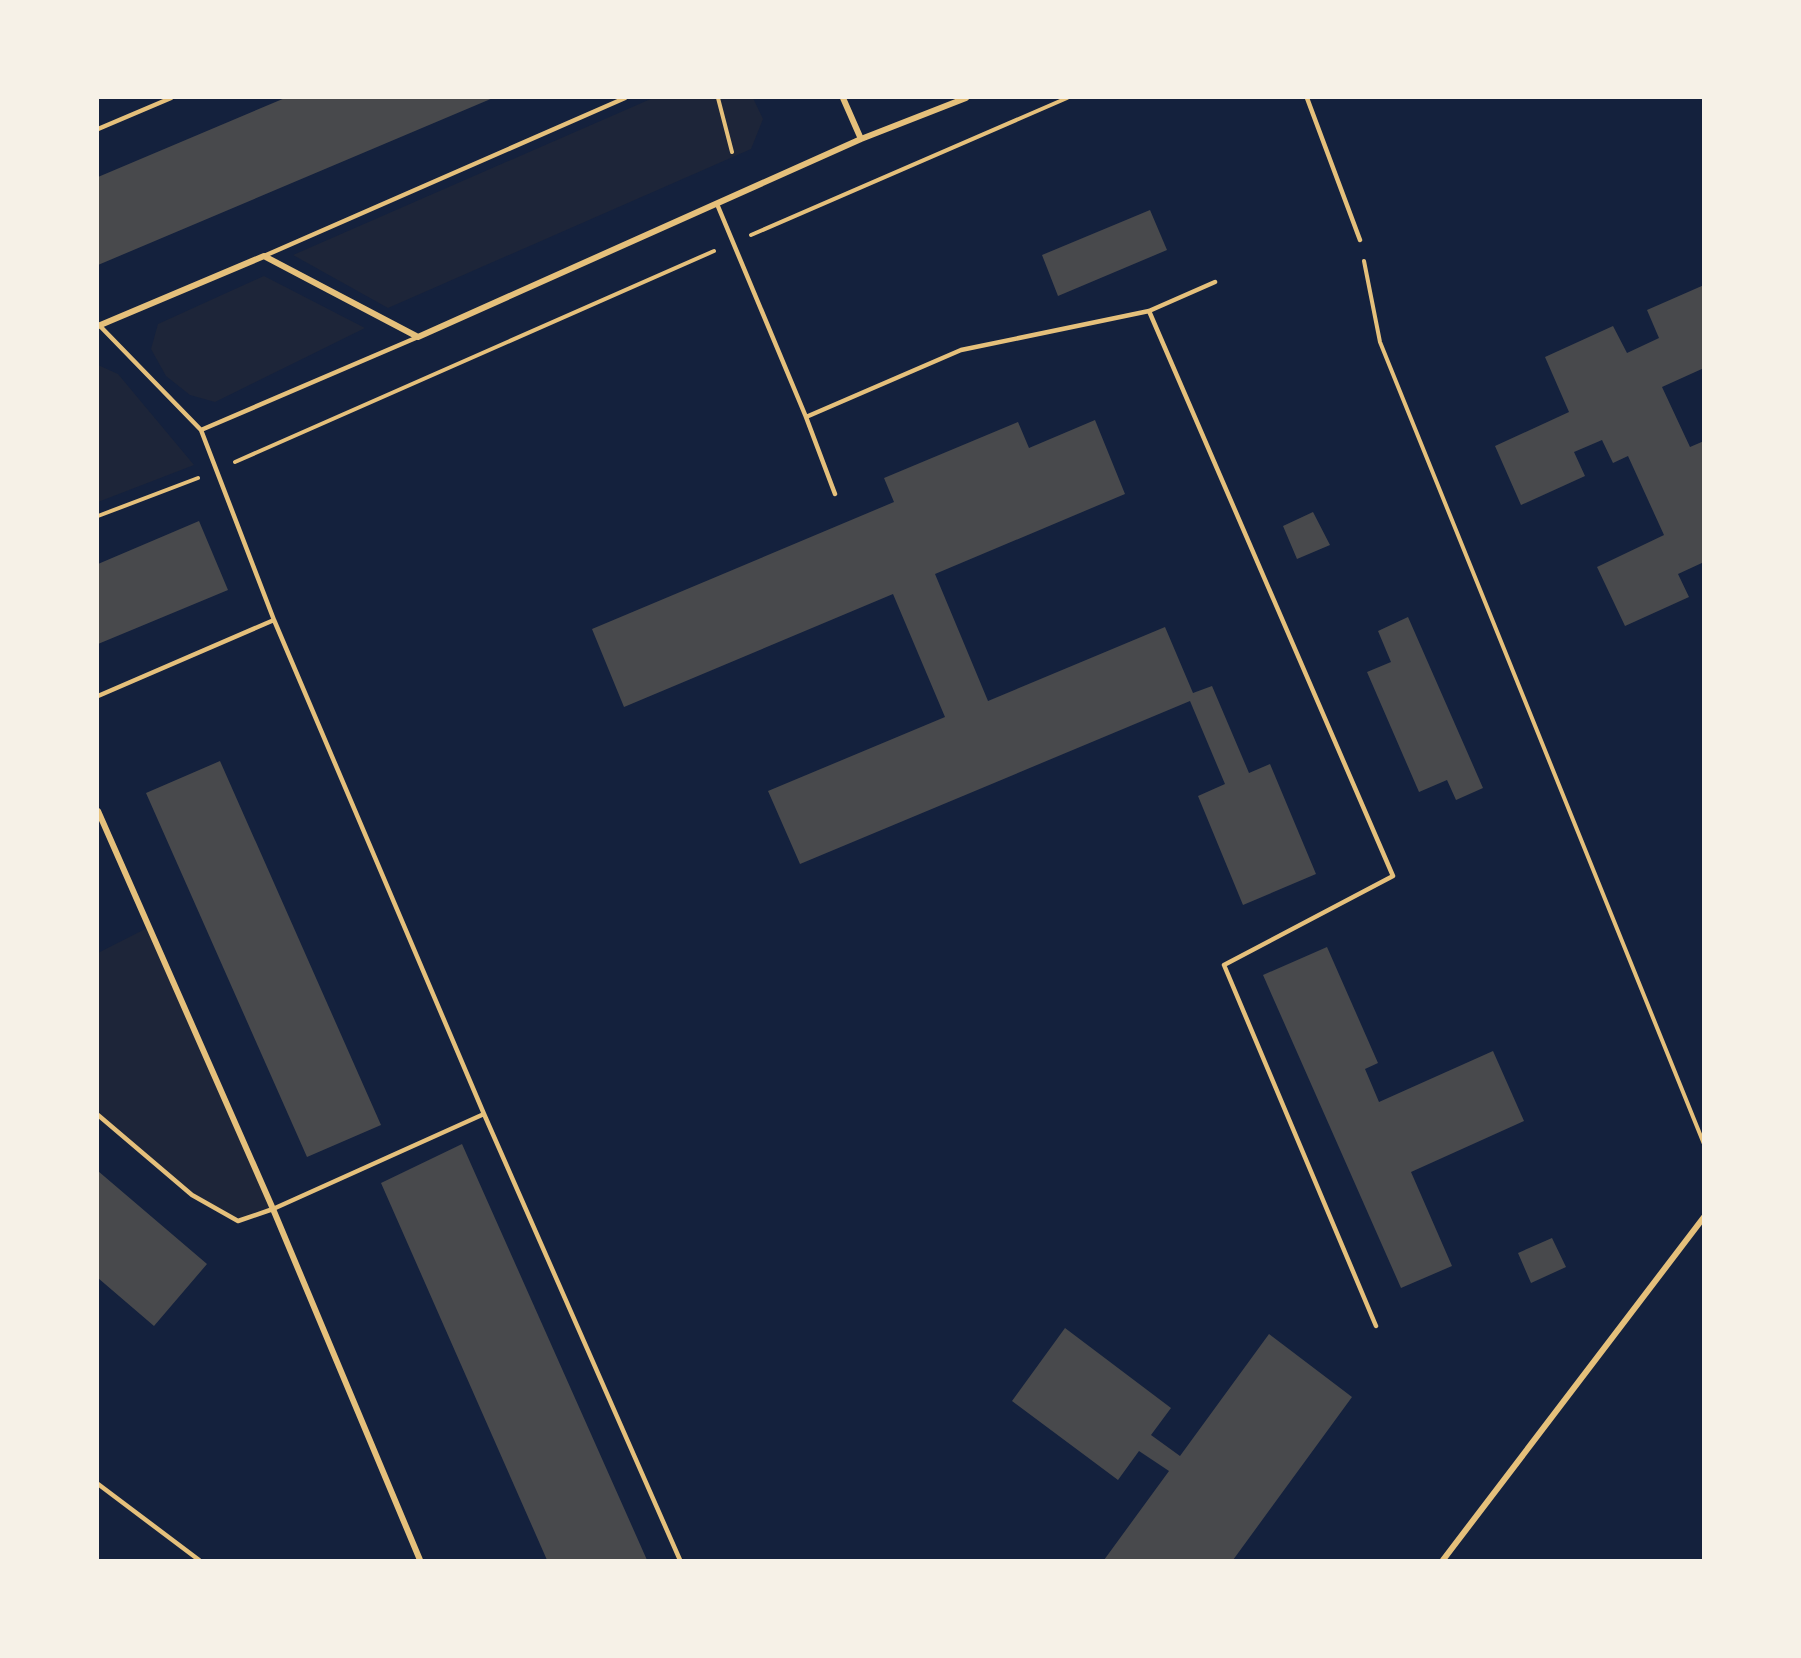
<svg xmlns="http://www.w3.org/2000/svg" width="1801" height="1658" font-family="Roboto,sans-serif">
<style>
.green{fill:#1d2539}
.building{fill:#48494c}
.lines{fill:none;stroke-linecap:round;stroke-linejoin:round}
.path{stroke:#e5c07b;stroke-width:4}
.service{stroke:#e5c07b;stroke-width:4.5}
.minor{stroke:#e5c07b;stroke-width:6}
</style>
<rect width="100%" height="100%" fill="#14213d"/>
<path class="green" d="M653,98H753L763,119L751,149L388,308L293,255Z
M264,276L365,328L215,402L190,395L166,376L151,349L158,324Z
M98,365L118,374L194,465L98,502Z
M149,927L273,1209L238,1221L192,1195L98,1115V953Z"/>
<path class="building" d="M285,98H493L98,265V177Z
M1150,210L1167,250L1058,296L1042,255Z
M1704,285V368L1662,387L1690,447L1704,441V562L1678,574L1689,597L1625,626L1597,567L1664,535L1628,456L1613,463L1602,440L1574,452L1585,476L1521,505L1495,446L1569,412L1545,357L1613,326L1627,353L1659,338L1647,310Z
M1095,420L1125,494L935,574L988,701L1165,627L1193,693L1212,686L1249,773L1270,764L1316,874L1243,905L1198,796L1225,784L1190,701L800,864L768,791L945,717L893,594L624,707L592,629L894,502L884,478L1018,422L1029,448Z
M1313,512L1330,545L1297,559L1283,526Z
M199,521L228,590L98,644V564Z
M1408,617L1483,788L1456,800L1447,780L1419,792L1367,672L1391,662L1378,631Z
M220,761L381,1125L307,1157L146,793Z
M1327,947L1378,1063L1365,1069L1379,1102L1493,1051L1524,1121L1411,1172L1452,1266L1401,1288L1263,975Z
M462,1144L647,1560H547L381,1183Z
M98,1171L207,1264L154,1326L98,1278Z
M1552,1238L1566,1267L1531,1283L1518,1253Z
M1065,1328L1171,1408L1151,1435L1180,1456L1269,1334L1352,1397L1233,1560H1104L1169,1471L1139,1451L1118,1480L1012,1401Z"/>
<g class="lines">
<path class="path" d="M718,98L732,152
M751,235L1067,98
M1364,261L1380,342L1704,1144
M235,462L714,251
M98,516L198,478"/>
<path class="service" d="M1307,98L1360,240
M98,129L171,98
M717,204L806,417L835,494
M264,256L625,98
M1149,311L1393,876L1224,965L1376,1326
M806,417L961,350L1149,311L1215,282
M201,430L418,337
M98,696L274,620L201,430L99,325
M484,1114L680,1560
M98,1115L192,1195L238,1221L273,1209L484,1114L274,620
M98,1484L199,1560"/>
<path class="minor" d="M843,98L861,139
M98,326L264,256L418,337L861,139L966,98
M98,811L273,1209L420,1560
M1443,1560L1704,1217"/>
</g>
<rect width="1801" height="1658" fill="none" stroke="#f6f1e7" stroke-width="198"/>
</svg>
